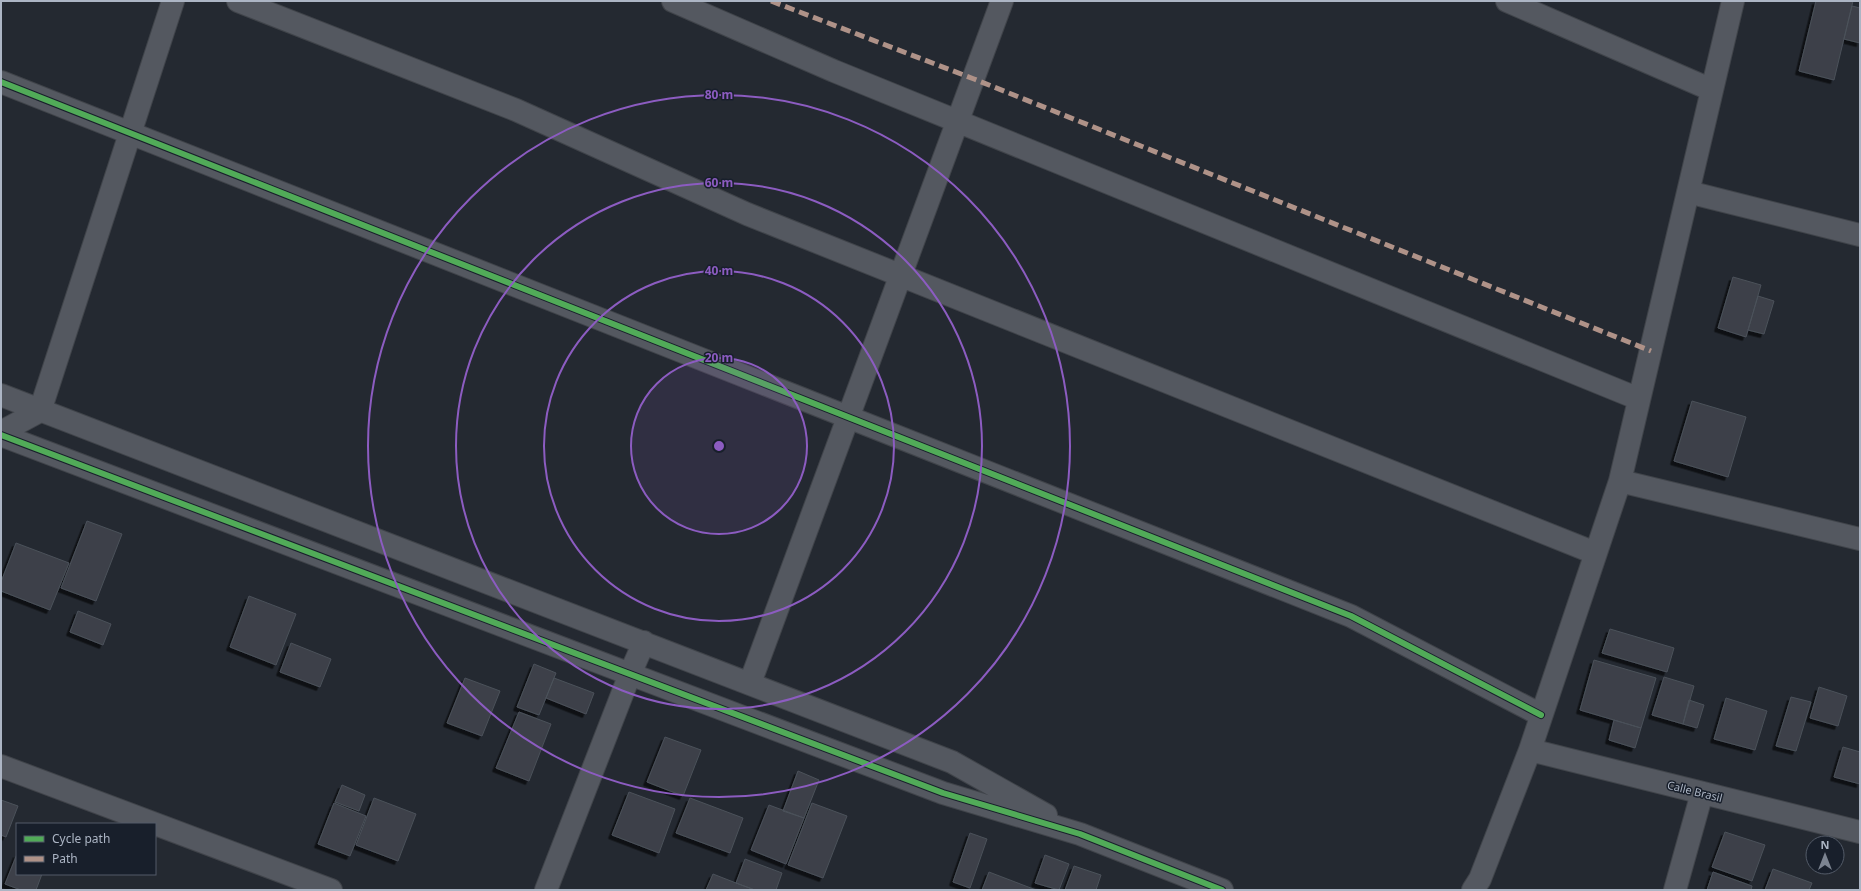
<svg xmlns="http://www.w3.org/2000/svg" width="1861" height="891" font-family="'Noto Sans',sans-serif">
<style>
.building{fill:#3c4148;stroke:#4b515a;filter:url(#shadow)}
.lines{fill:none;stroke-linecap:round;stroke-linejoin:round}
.minor-casing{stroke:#40444a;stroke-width:24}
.minor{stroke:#545860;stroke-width:22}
.quiet{stroke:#af9288;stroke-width:5;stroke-dasharray:10 5;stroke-linecap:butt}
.cycleway-casing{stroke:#181f2b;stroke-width:8}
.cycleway{stroke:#51ab58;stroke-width:6}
.ring{fill:none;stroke:#8c5cc1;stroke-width:2}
.labels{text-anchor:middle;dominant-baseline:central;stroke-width:3;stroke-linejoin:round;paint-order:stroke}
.street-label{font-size:11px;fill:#acb5c4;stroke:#181f2b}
.centre{fill:#8c5cc1;stroke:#181f2b;stroke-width:2}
.ring-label{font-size:12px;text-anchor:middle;font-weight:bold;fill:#8c5cc1;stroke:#181f2b;stroke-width:3;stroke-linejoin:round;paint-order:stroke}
</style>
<defs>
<filter id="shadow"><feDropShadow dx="-3.5" dy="3.5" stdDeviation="0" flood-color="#0009"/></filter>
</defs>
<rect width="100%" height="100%" fill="#242931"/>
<path class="building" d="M1816,1H1853L1834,80L1799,71Z
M1852,6L1860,8V43L1844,39Z
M1733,277L1761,285L1746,337L1718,328Z
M1758,296L1774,301L1764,334L1748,330Z
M1692,401L1746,417L1728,477L1674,461Z
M87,521L122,534L96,601L61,588Z
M16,543L69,563L50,610L1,591V582Z
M249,596L296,614L276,665L230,647Z
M78,611L111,624L103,645L70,632Z
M1610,629L1674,648L1667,672L1602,653Z
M291,643L331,659L320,687L280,672Z
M1594,660L1656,678L1641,728L1580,710Z
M534,664L556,673L539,715L517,707Z
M1664,677L1694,686L1683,724L1652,715Z
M465,678L500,691L482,736L447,723Z
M554,678L594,693L586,714L546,698Z
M1819,687L1847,696L1838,726L1810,718Z
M1791,697L1811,702L1796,751L1776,746Z
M1726,698L1767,711L1755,750L1714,739Z
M1689,700L1704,705L1697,728L1683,724Z
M519,712L551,724L529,781L496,768Z
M1614,720L1641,728L1635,748L1609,740Z
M665,737L701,750L683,796L647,782Z
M1843,747L1860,752V784L1834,777Z
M798,771L819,780L804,818L783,811Z
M342,785L365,795L359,811L335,802Z
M629,792L675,809L659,853L612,835Z
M374,798L416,814L398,861L356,845Z
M690,798L743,818L730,853L676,833Z
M1,800L18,806L6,837L1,835Z
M334,803L366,816L350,856L318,844Z
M812,803L847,816L823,878L788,865Z
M769,805L804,818L786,864L751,850Z
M1725,832L1765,845L1752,881L1712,867Z
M970,833L987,839L970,888L953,882Z
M17,854V874H42L36,890H21L5,884Z
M1045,855L1069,864L1059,890L1035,883Z
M745,859L782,873L776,890H755L736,883Z
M1074,866L1101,875L1096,890H1065Z
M1773,869L1812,883L1809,890H1765Z
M989,872L1036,890H982Z
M1713,872L1752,886L1751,890H1707Z
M713,874L736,883L755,890H706Z"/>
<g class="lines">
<defs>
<path id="minor" d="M238,1L516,110L747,214L1595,553
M673,1L834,71L1639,399
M1507,1L1712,90
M1,82L1351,616L1541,715
M1688,192L1860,235
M1,395L952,762L1046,815
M1,432L40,411L173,1
M1,435L943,793L1080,834L1222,890
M1620,481L1860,539
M750,683L1002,1
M1530,750L1860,832
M1,766L331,890
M546,890L630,674L644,642
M1473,890L1480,879L1530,750L1620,481L1733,1
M1675,890L1702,793"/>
</defs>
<use href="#minor" class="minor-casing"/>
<use href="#minor" class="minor"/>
<path class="quiet" d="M771,1L974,79L1651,351"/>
<defs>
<path id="cycleway" d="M1,82L1351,616L1541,715
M1,435L943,793L1080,834L1222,890"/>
</defs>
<use href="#cycleway" class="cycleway-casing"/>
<use href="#cycleway" class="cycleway"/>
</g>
<circle cx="719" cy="446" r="88" fill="#8c5cc1" fill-opacity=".12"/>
<g class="ring">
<circle cx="719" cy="446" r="88"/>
<circle cx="719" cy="446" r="175"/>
<circle cx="719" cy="446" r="263"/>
<circle cx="719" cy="446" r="351"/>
</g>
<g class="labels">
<g class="street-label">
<text transform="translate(1695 791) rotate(14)">Calle Brasil</text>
</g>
</g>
<circle cx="719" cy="446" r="6" class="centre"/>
<g class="ring-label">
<text x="719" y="99">80 m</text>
<text x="719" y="187">60 m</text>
<text x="719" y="275">40 m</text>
<text x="719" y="362">20 m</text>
</g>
<rect width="1861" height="891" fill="none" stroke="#acb5c4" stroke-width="4"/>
<rect x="16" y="823" width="140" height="52" fill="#181f2b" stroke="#535b68"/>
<rect x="24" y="836" width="20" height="6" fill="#51ab58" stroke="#535b68"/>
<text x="52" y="843" font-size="12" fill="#acb5c4">Cycle path</text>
<rect x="24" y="856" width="20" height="6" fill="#af9288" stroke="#535b68"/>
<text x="52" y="863" font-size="12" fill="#acb5c4">Path</text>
<g transform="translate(1825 855)"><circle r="19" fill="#181f2b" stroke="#535b68"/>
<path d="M0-3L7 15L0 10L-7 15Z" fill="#7c8491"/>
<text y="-6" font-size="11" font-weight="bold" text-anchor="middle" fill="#acb5c4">N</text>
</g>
</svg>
